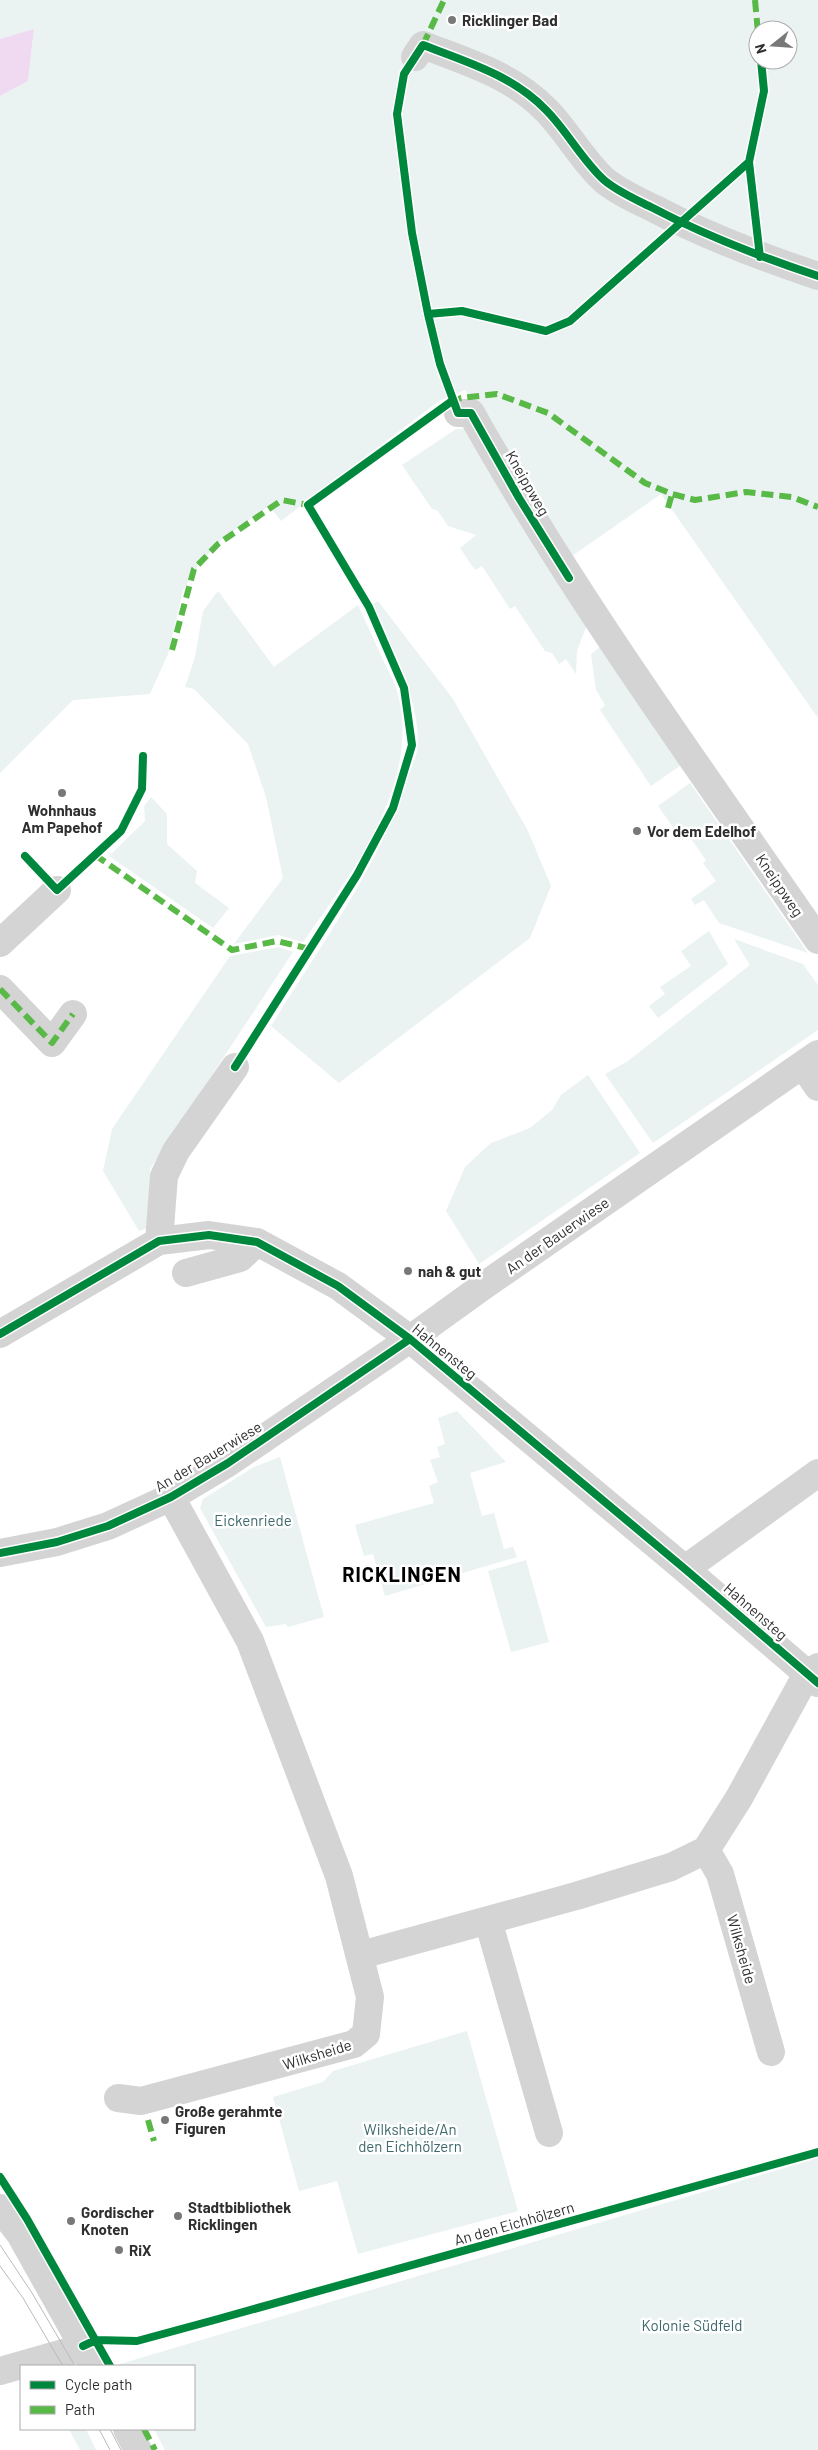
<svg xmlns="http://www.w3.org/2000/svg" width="818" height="2450" font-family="Barlow,sans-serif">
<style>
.green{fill:#eaf2f2;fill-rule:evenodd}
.water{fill:#f0daf2}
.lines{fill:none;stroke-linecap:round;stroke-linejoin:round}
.minor{stroke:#d4d4d4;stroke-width:28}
.tram{stroke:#bbb;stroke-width:1}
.quiet{stroke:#58b947;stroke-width:6;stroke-dasharray:12 6;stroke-linecap:butt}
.cycleway-casing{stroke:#fff;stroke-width:11}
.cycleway{stroke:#00873e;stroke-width:8}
.poi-dot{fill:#787878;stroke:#fff;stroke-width:2}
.labels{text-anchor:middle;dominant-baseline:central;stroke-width:5;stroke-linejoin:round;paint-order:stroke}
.poi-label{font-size:15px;font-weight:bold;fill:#2f2f2f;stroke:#fff;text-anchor:start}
.street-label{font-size:15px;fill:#2f2f2f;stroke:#fff}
.park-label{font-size:15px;fill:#3d686b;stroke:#fff}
.district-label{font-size:20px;font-weight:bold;letter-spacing:1px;fill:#000;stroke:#fff}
</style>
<rect width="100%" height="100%" fill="#fff"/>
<path class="green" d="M0,0H818V718L661,494L572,556L465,390L439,401L281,521L269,506L221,540L199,564L183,590L168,654L150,694L73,700L0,773V96L28,81L34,30L0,39ZM758,30H788V60H758Z
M456,429H475L589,619L577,651L576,674L566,659L559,664L552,653L545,651L515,606L510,609L482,566L475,570L460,548L476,535L448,526L437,510L432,509L402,465Z
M218,591L274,667L358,605C367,625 376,644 385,664C389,673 395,682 397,691C423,781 352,873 303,942L278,935L234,944L283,878L266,797L248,744L194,689L185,687L195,657L203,611Z
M378,601L453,699L528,831L551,886L530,938L339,1083L271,1026C320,946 379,867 408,777C411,767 418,755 418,744C418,694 392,649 372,605Z
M604,644L684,763L651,786L600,710L605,705L596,690L591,654Z
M690,783L808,953L719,923L704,900L695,905L691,899L716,881L703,863L706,860L689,836L682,840L658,806Z
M151,797L167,814V844L197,871L195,883L229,908L213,928L109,856L145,821L144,806Z
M709,931L728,964L658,1018L649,1006L665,994L660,987L691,966L681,951Z
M734,939L803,964L818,985V1030L653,1143L605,1074L628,1061L750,965Z
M279,947L293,952L150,1169V1227L139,1231L103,1171L112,1129L230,956Z
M588,1075L640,1153L479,1264L446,1211L465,1167L491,1143L530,1128L552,1110L561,1095Z
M457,1411L506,1462L470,1473L482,1516L494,1513L504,1549L513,1547L517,1557L385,1596L373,1554L364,1556L355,1525L434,1503L429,1486L438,1482L430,1460L440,1457L437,1447L445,1444L438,1418Z
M280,1457L324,1617L288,1627L286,1624L266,1627L200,1508L203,1499L254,1467Z
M526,1560L549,1642L511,1652L488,1571Z
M467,2031L518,2211L358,2254L337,2181L299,2191L273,2097L323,2082L333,2071Z
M818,2158V2450H165L154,2429H194V2366H121L120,2364Z
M69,2429H86L96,2450H80Z"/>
<path class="water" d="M34,29L28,81L0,96V39Z"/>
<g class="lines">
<path class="minor" d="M415,57L423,45C467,62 512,75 546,110C567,131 582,160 604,180C618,192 637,200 653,208C706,236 761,257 818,276
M458,413H471C574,597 699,767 818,940
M0,943L57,890
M0,989L52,1043L73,1014
M803,1065L818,1087
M159,1241L164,1176L176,1151L235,1067
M186,1273L240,1258L257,1242
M0,1334L159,1241L209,1235L257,1242L338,1286L410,1339L685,1569L818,1683
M0,1553L57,1542L108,1526L171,1497L228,1463L410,1339L482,1287L818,1054
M685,1569L818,1473
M706,1850L720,1874L771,2052
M488,1920L549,2133
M361,1955L576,1896L671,1867L706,1850L739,1798L807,1674L818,1667
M118,2098L141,2101L354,2044L366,2034L370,1997L339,1876L250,1641L171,1497
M0,2208L20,2234L94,2366
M0,2371L67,2352L83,2346
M127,2429L138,2450"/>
<path class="tram" d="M0,2245L32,2293L75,2366
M0,2266L23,2298L63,2366
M99,2429L110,2450
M110,2429L121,2450"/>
<path class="quiet" d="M755,0L758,33
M423,45L444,0
M450,402L461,398L497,394L548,413L645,483L672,494L695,500L746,492L792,497L818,507
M668,508L672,494
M172,650L194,569L218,544L282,500L308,505
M95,855L232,950L277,941L310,949
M0,989L52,1043L73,1014
M148,2120L154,2141
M144,2429L155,2450"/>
<defs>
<path id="cycleway" d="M749,162L760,257
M428,314L462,311L546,331L570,321L749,162L764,91L761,60
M569,578L519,498L471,413H458L440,364L428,314L412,233L397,114L404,74L423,45C467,62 512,75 546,110C567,131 582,160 604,180C618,192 637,200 653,208C706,236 761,257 818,276
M25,856L57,890L121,831L142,789L143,756
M235,1067L357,875L393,808L412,745L404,688L369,607L308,505L452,401
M0,1334L159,1241L209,1235L257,1242L338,1286L410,1339L685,1569L818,1683
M0,1553L57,1542L108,1526L171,1497L228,1463L410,1339
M0,2177L27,2219L110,2366
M83,2346L96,2340L137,2341L218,2319L818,2152"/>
</defs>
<use href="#cycleway" class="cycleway-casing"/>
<use href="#cycleway" class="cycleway"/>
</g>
<g class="poi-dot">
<circle cx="452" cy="20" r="5"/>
<circle cx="62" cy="793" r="5"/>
<circle cx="637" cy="831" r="5"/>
<circle cx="408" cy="1271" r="5"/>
<circle cx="165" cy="2120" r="5"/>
<circle cx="178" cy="2216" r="5"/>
<circle cx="71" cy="2221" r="5"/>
<circle cx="119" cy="2250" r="5"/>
</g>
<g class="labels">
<g class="poi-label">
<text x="462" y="20">Ricklinger Bad</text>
<text x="62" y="810" text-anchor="middle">Wohnhaus<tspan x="62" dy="17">Am Papehof</tspan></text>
<text x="647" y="831">Vor dem Edelhof</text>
<text x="418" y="1271">nah &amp; gut</text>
<text x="175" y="2111">Große gerahmte<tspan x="175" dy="17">Figuren</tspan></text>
<text x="188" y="2207">Stadtbibliothek<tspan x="188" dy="17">Ricklingen</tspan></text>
<text x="81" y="2212">Gordischer<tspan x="81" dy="17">Knoten</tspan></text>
<text x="129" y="2250">RiX</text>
</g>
<g class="street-label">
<text transform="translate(528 483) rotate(60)">Kneippweg</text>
<text transform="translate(780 885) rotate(56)">Kneippweg</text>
<text transform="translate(557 1235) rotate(-35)">An der Bauerwiese</text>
<text transform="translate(445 1351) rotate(39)">Hahnensteg</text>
<text transform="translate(208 1456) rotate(-31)">An der Bauerwiese</text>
<text transform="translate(756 1611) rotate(41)">Hahnensteg</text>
<text transform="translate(742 1949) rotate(74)">Wilksheide</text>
<text transform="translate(317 2054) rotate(-17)">Wilksheide</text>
<text transform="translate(514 2223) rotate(-16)">An den Eichhölzern</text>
</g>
<g class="park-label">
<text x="253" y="1520">Eickenriede</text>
<text x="410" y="2129">Wilksheide/An<tspan x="410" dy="17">den Eichhölzern</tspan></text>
<text x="692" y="2325">Kolonie Südfeld</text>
</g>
<g class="district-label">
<text x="402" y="1574">RICKLINGEN</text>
</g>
</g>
<rect x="20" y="2365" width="175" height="65" fill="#ffffff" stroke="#acacac"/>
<rect x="30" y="2381" width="25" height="8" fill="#00873e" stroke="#acacac"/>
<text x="65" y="2390" font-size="15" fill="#2f2f2f">Cycle path</text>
<rect x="30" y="2406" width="25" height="8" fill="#58b947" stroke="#acacac"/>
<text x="65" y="2415" font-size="15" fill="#2f2f2f">Path</text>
<g transform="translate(773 45) rotate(253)"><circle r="24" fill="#ffffff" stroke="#acacac"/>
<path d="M0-4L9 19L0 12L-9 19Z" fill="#787878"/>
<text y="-8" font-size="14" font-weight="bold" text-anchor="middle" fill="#2f2f2f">N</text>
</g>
</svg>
